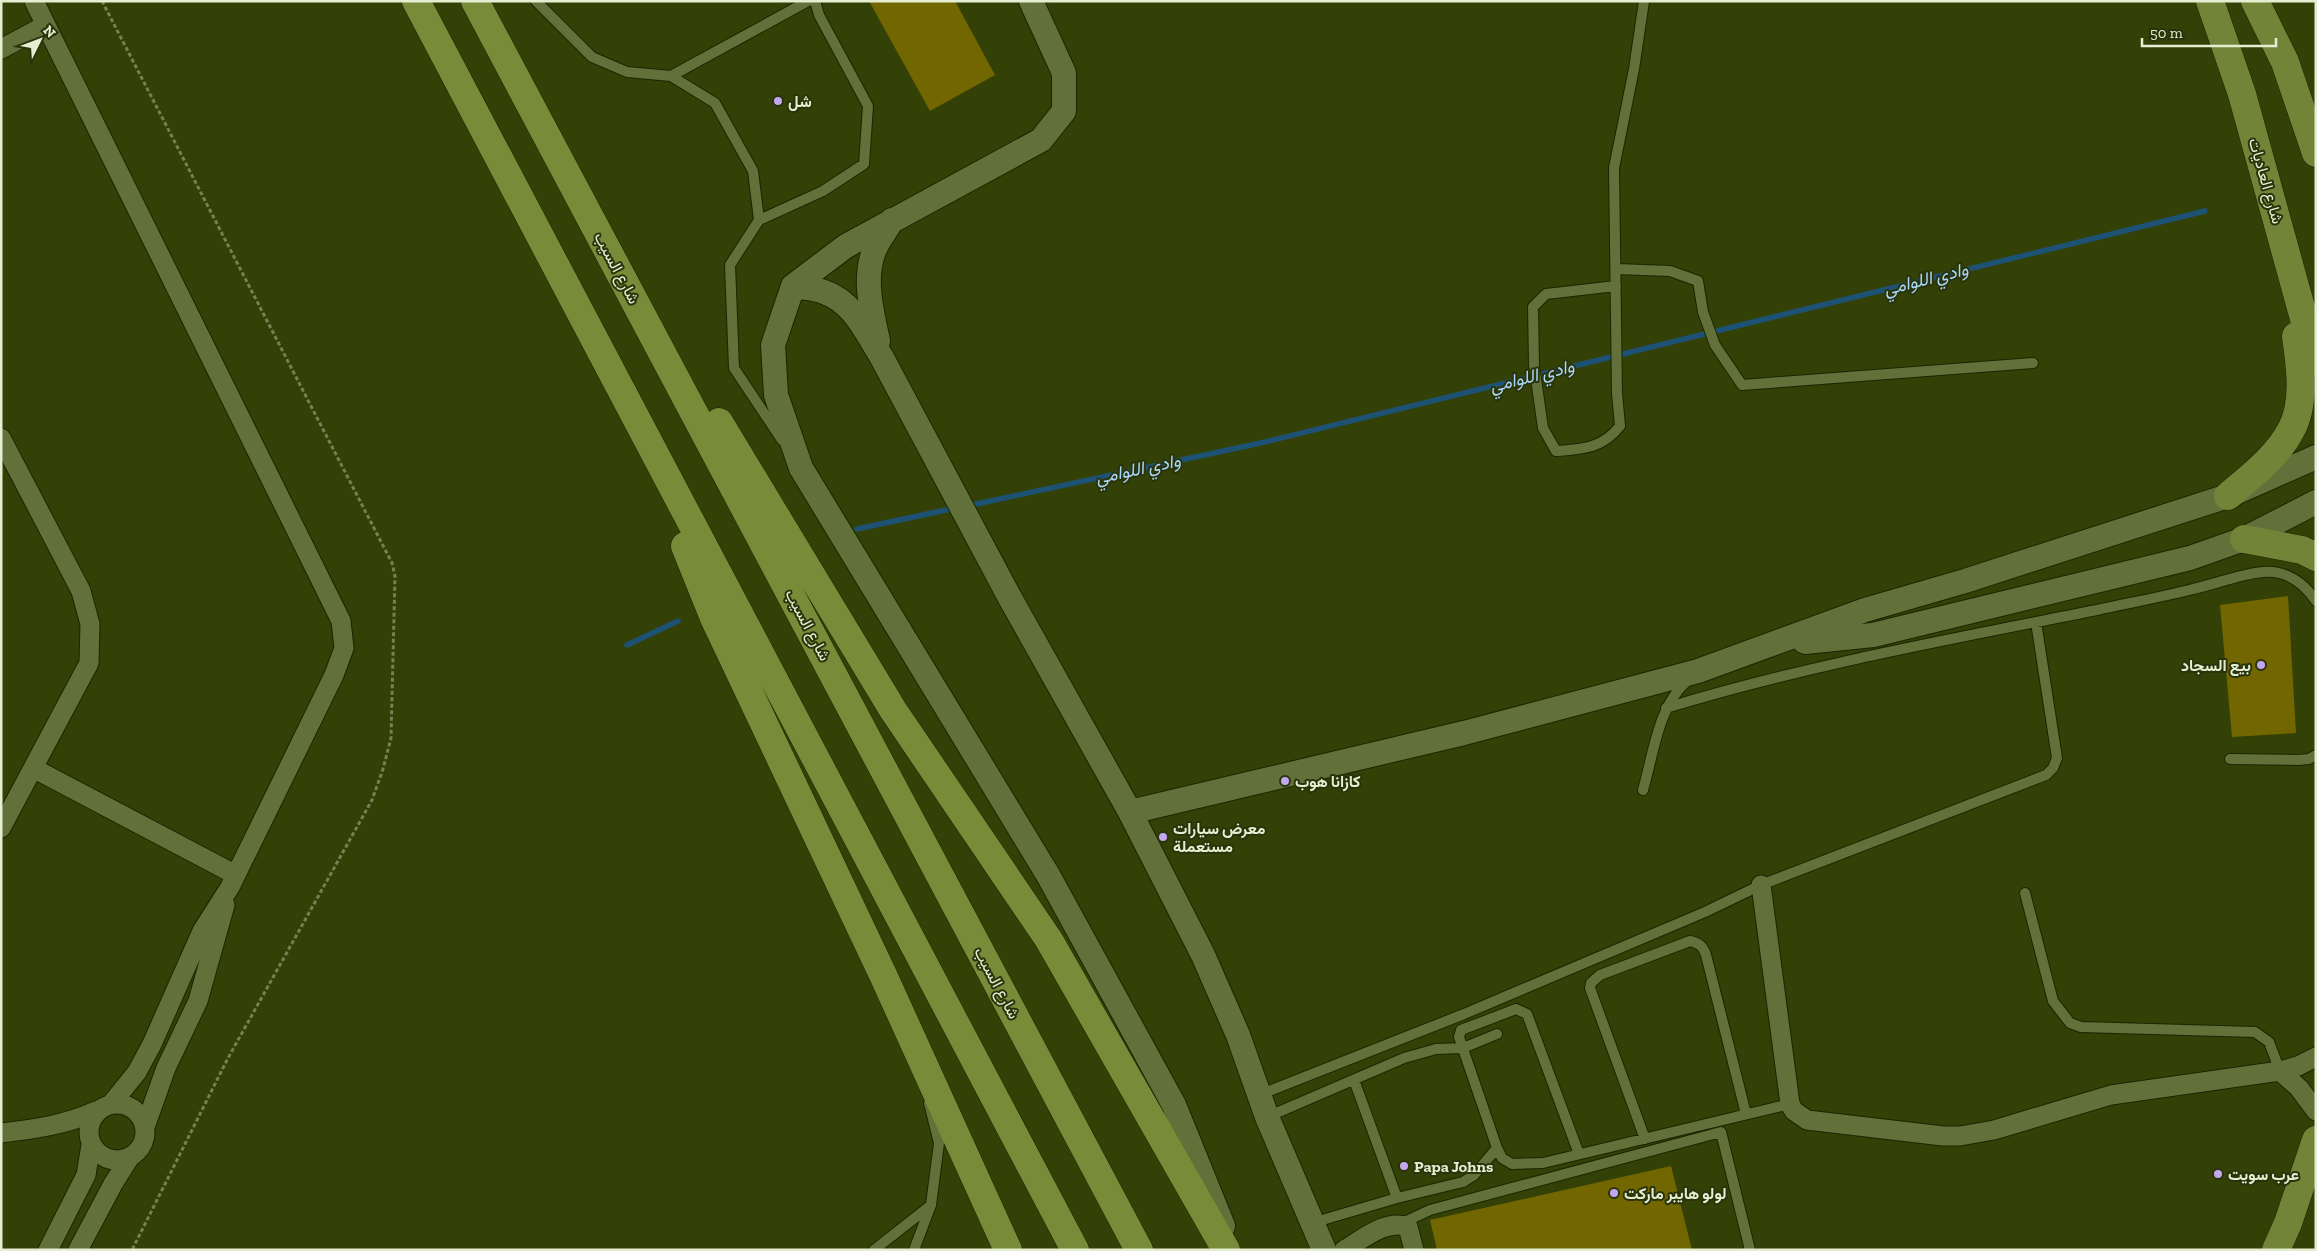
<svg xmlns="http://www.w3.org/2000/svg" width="2317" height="1251" font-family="'Zilla Slab',Vazirmatn,serif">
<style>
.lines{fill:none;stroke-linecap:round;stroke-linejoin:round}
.stream{stroke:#1e5275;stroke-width:5.5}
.building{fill:#726600}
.service-casing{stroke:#1c2500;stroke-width:12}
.minor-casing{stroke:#1c2500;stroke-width:21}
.tertiary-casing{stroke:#1c2500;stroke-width:26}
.primary-casing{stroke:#1c2500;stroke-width:29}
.trunk-casing{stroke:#1c2500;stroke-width:29}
.path{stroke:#758152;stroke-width:3;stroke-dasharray:4 2.5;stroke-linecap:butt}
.service{stroke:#62703a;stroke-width:10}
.minor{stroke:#62703a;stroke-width:19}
.tertiary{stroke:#62703a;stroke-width:24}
.primary{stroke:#728438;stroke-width:28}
.trunk{stroke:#778b38;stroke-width:28}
.poi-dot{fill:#c4a7f1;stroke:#2a340b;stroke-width:2}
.labels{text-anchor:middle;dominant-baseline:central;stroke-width:4;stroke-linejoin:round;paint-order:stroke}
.poi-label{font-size:16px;font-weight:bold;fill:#e5eed1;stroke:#2a340b;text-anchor:start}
.street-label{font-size:16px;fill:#e5eed1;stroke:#2a340b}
.water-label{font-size:18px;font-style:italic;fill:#a9d5f6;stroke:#2a340b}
</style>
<rect width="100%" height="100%" fill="#334006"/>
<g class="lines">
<path class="stream" d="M967,506L1265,442L2205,211
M857,529L955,508
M627,645L678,621"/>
</g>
<path class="building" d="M869,1H955L995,75L930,111Z
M2288,596L2296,733L2232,737L2220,605Z
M1671,1166L1692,1250H1437L1430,1220Z"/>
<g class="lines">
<defs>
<path id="service" d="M536,1L592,57L627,72L671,76L715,103L753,171L759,220
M671,76L808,1
M1616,269L1670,271L1698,281L1703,312L1715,345L1742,385L2033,363
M1616,286L1546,294L1533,307L1534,365L1543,428L1556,451C1582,449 1602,449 1620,426L1617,393L1614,168L1634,69L1644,1
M782,440L734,368L730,265L759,220L823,191L864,164L868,106L819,15L815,1
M1666,708C1807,665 1952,639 2097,610C2129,603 2162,597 2193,589C2216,584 2240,574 2263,572C2286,570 2304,583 2316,601
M2230,759L2298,760L2309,759L2316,755
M1643,790C1654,752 1658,706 1688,680
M2025,893L2053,1001L2070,1023L2081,1027L2255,1032L2269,1042L2280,1071
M1354,1080L1397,1198
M1259,1095L1464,1014L1705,912L1761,885L2046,775L2053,768L2057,758L2036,622
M1267,1117L1404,1058L1436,1049L1463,1048L1497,1034
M1645,1139L1590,988L1591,983L1600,975L1690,941C1699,943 1703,946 1706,955L1746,1114
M1579,1154L1527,1014L1516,1009L1461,1030L1459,1037L1497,1148L1502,1158L1512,1164L1543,1163L1790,1104
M1312,1223L1397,1198L1463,1182L1474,1175L1497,1148
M1400,1224L1430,1210L1721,1132L1750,1250
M874,1250L930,1206
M914,1250L931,1205L939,1143L929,1103"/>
<path id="minor" d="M34,1L341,621L344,648L334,675L230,887L202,931L152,1044L137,1072L112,1103
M1,49L46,25
M1,438L81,591L90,624L89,663L1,828
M33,768L236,875
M1761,885L1790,1104L1794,1111L1807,1120L1943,1136H1960L1994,1130L2111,1095L2280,1071L2298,1066L2316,1057
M2280,1071L2299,1088L2316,1111
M89 1132a28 28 0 1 1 56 0a28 28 0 1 1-56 0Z
M145,1127L166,1068L198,1001L225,905
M1,1133C35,1129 65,1125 96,1111
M48,1250L86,1175L91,1145
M78,1250L113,1184L130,1157
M1344,1250C1362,1240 1387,1218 1408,1227L1414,1250"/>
<path id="tertiary" d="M1031,1L1064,73V111L1041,140L846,246L793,286L773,345L776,395L801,468L1048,875L1174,1105L1223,1226
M793,286C803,288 815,288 824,292C852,301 866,332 881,356L1010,598L1130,812L1203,955L1238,1035L1267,1117L1324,1250
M878,341C872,312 863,279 874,251C878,240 887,230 892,220
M1805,642L1873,635L2190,558L2244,539L2316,502
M1130,812L1464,733L1698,671L1865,610L1965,581L2228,496L2316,457"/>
<path id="primary" d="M2210,1L2242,94L2316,362
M2255,1L2285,62L2316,153
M2228,496C2250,477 2277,457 2291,430C2306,403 2300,365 2296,336
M2244,539L2302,550L2316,557
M2276,1250L2288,1223L2316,1140"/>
<path id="trunk" d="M416,1L1075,1250
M475,1L1139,1250
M719,422L893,710L1049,940L1226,1250
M685,546L714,618L884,977L1008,1250"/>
</defs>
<use href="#service" class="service-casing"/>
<use href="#minor" class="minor-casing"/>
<use href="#tertiary" class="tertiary-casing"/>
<use href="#primary" class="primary-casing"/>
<use href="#trunk" class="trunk-casing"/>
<path class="path" d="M102,1L392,563L395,576L391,738L383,769L372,800L228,1058L132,1250"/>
<use href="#service" class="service"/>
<use href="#minor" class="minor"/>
<use href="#tertiary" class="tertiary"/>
<use href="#primary" class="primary"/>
<use href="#trunk" class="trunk"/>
</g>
<g class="poi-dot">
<circle cx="778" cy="101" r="5"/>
<circle cx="2261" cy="665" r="5"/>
<circle cx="1285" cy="781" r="5"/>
<circle cx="1163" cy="837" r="5"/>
<circle cx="1404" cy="1166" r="5"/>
<circle cx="2218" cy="1174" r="5"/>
<circle cx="1614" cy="1193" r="5"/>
</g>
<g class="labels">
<g class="poi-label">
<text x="788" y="101">شل</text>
<text x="2251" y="665" text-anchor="end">بيع السجاد</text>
<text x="1295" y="781">كازانا هوب</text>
<text x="1173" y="828">معرض سيارات<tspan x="1173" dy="18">مستعملة</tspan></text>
<text x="1414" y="1166">Papa Johns</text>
<text x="2228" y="1174">عرب سويت</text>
<text x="1624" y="1193">لولو هايبر ماركت</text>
</g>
<g class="street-label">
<text transform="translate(2266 181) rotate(74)">شارع العاديات</text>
<text transform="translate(617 268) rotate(62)">شارع السيب</text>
<text transform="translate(808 625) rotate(62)">شارع السيب</text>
<text transform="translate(997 983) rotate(62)">شارع السيب</text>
</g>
<g class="water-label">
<text transform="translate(1926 279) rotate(-14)">وادي اللوامي</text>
<text transform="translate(1532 376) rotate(-14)">وادي اللوامي</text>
<text transform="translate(1138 469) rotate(-12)">وادي اللوامي</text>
</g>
</g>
<rect width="2317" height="1251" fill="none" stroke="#e5eed1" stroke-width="5"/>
<g transform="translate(40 40) rotate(48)" stroke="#2a340b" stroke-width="4" paint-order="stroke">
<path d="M0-4L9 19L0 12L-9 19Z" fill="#e5eed1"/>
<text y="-8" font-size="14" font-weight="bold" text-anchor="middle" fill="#e5eed1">N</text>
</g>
<path d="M2142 38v8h134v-8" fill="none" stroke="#e5eed1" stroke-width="2.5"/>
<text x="2150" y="38" font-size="15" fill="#e5eed1" stroke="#2a340b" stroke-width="4" paint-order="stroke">50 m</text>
</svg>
